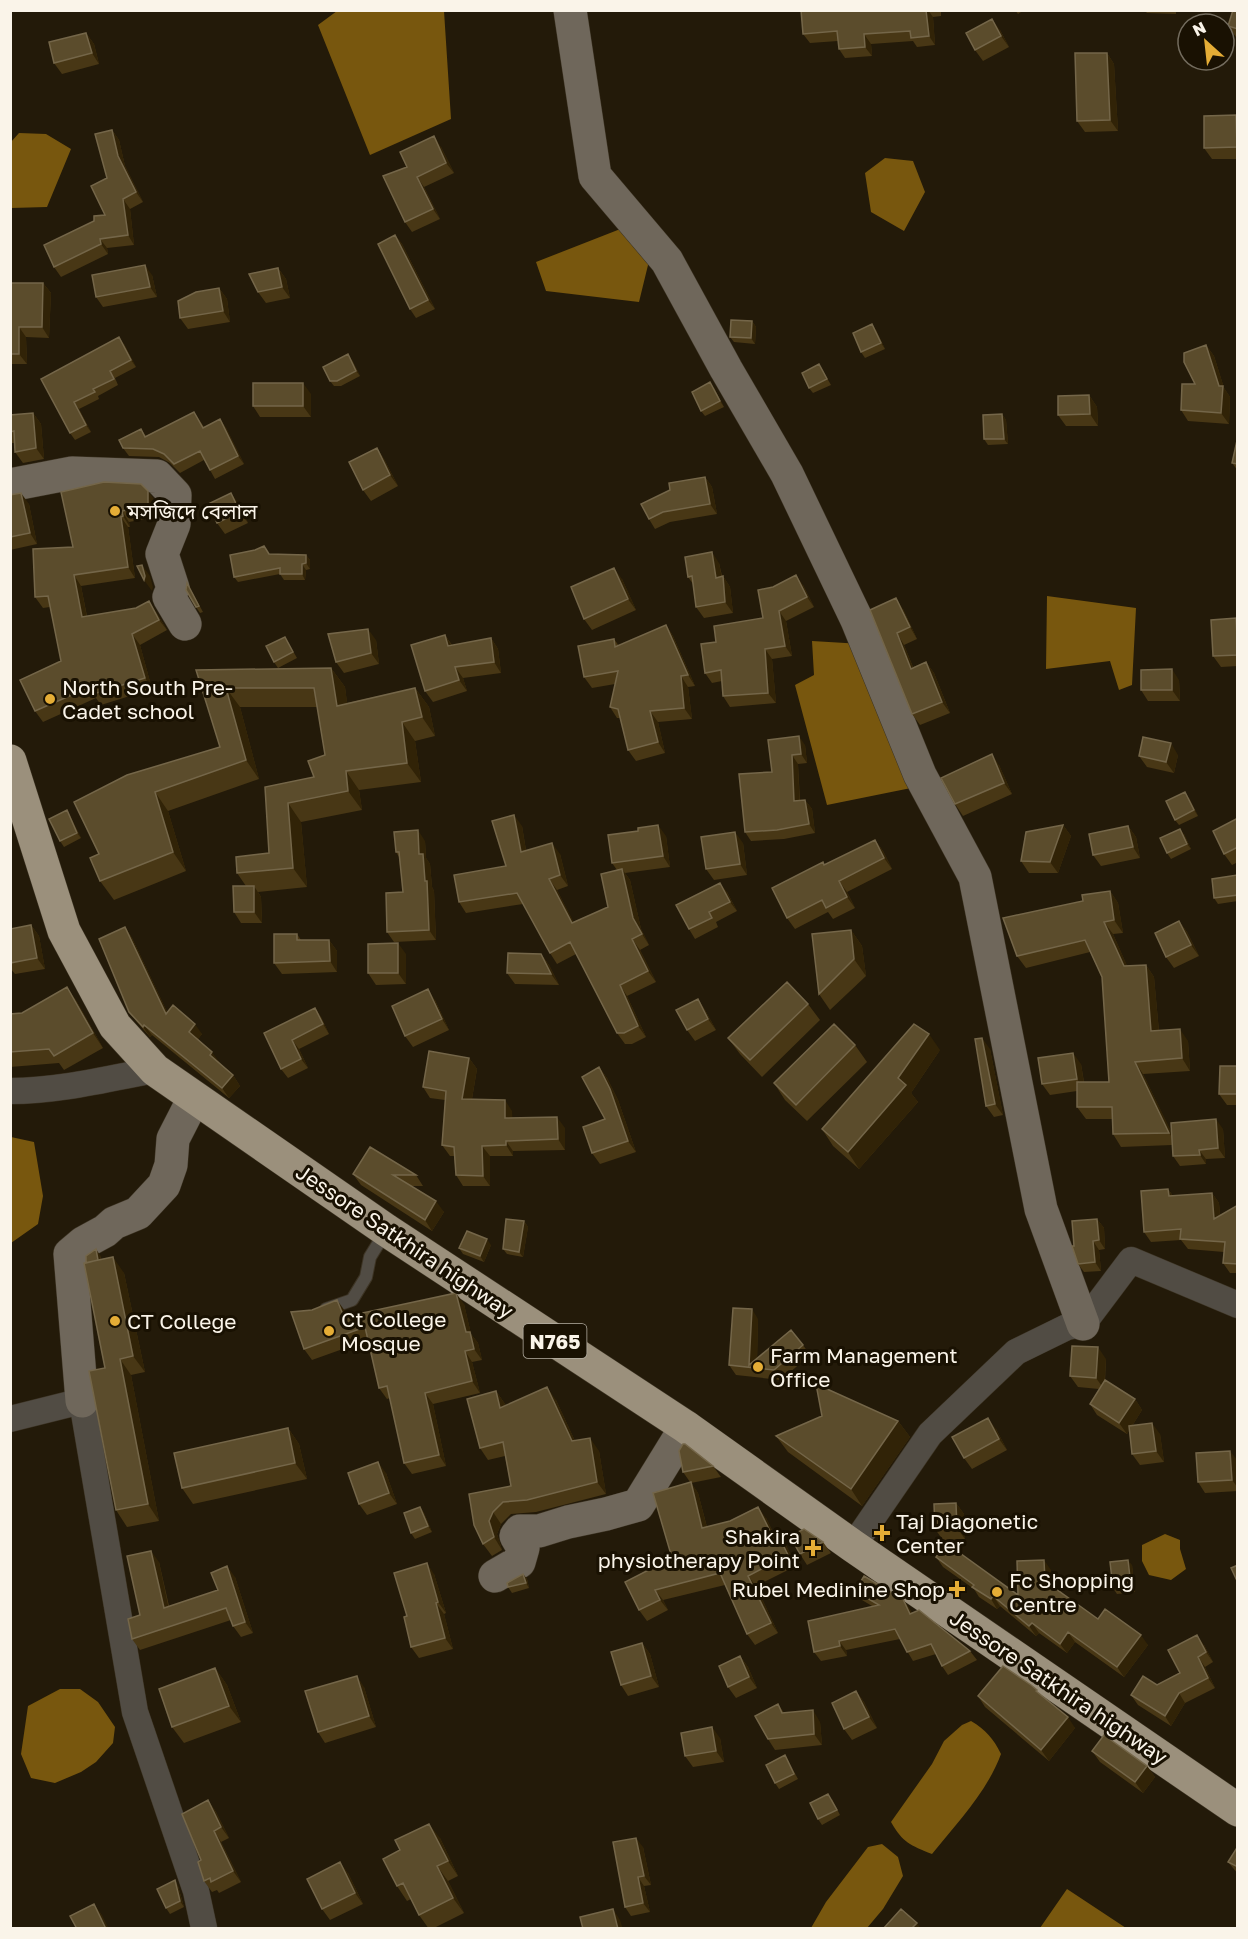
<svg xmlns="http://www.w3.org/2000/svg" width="1248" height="1939" font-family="'Golos Text','Noto Sans Bengali',sans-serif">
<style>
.water{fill:#78570e}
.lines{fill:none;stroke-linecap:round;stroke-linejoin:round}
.lane-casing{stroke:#3d3424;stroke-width:14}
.street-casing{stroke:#3d3424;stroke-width:27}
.secondary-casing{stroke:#3d3424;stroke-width:34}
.highway-casing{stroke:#3d3424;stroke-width:34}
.lane{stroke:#514c44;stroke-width:12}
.street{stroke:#514c44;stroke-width:26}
.secondary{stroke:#6f675b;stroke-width:33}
.highway{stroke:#9b907c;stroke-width:33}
.wall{fill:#483715}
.shaded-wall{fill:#312307}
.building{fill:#5b4c2c;stroke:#746649;stroke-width:1.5}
.poi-dot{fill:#e5ad36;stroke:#191102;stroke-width:2}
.labels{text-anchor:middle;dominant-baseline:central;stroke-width:6;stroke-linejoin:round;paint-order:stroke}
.shield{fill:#191102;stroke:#b6b0a4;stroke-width:1.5}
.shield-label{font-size:20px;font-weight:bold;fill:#faf4e9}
.poi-label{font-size:21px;fill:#faf4e9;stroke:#191102;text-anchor:start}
.street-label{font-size:21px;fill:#faf4e9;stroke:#191102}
</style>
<rect width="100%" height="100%" fill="#231a09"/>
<path class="water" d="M337,11H444L451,119L370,155L318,25Z
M19,133L46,134L71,149L47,207L11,208V142Z
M885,158L913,161L925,192L904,231L871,212L865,173Z
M628,226L649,261L639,302L546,291L536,262Z
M1047,596L1136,608L1132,685L1119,690L1110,661L1046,669Z
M812,641L862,644L916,787L827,805L795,685L814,675Z
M11,1137L34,1142L43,1196L38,1224L11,1243Z
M1165,1534L1180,1540V1549L1186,1569L1171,1580L1149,1575L1142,1561V1545Z
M60,1689H80L98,1702L115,1727L113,1743L96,1762L81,1772L55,1783L31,1778L21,1754L28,1706Z
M971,1721C986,1730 993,1738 1001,1754C987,1792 957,1823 932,1854C910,1845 903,1843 891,1822L932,1764L944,1741L962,1725Z
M882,1844L898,1857L903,1876L883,1909L867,1928H811L826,1902L868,1847Z
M1067,1889L1126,1928H1040Z"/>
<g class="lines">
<defs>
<path id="lane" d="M326,1309L352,1300L366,1277L370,1257L386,1231"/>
<path id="street" d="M10,1091C59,1091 107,1079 155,1070
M10,1419L82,1401L135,1712L196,1891L204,1928
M853,1546L930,1434L1016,1352L1067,1327L1083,1324L1131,1260L1238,1305"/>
<path id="secondary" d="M570,10L595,176L667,261L726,369L787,474L857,620L920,775L975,877L1041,1209L1083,1324
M10,485L72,473L157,476L175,495L174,524L162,554L173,588L169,597L185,624
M82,1401L70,1254L83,1243L105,1231L114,1223L138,1213L164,1185L171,1165L173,1139L194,1098
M495,1576L519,1562L523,1548L516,1536L520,1531H539L568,1522L606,1514L638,1505L686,1427"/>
<path id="highway" d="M10,761L64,931L115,1026L155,1070L386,1230L686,1427L853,1546L1238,1810"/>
</defs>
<use href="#lane" class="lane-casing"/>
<use href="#street" class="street-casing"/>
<use href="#secondary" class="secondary-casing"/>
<use href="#highway" class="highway-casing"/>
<use href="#lane" class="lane"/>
<use href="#street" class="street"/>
<use href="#secondary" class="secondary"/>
<use href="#highway" class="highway"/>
</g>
<path class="wall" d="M801,10H941V16L933,17L935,45L917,47L913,41L871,44L872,56L845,58L839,49L838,41L810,43L803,34Z
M1015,10H1024L1018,14Z
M1119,10H1176V14L1147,13L1145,11L1120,12Z
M1238,10V37H1236L1228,26Z
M1000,30L1009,47L983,61L975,50Z
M86,33L94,44L99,64L62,74L54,63Z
M1107,53L1114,64L1118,131L1085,132L1077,121Z
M1236,115L1238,117V159H1212L1204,148Z
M112,130L119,140L125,166L143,202L130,209L134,245L107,248L108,254L61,277L54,267L94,221L105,215L107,178Z
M441,147L454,173L424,187L440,219L412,232L405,222L407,167Z
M395,235L402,244L435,309L416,318L410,309Z
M278,268L286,279L290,298L266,303L258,292Z
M152,275L157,297L103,307L96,297Z
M10,283H43L51,293L49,338L26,337L27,364H10Z
M219,288L227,299L230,322L188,329L180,318Z
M752,321L756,327L755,344L734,342L730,337Z
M876,330L885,349L865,358L861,352Z
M124,344L136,367L115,378L118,385L98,396L99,399L79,409L91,432L75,440L70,433L41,379Z
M1206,345L1214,356L1224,388L1230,397L1229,424L1188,421L1181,410L1195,384Z
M352,360L360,376L341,386H334L330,381Z
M819,364L831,385L813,393L809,388Z
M714,388L724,407L705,416L701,411Z
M311,394V417H260L253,406Z
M1089,395L1097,407L1098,426H1066L1058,415Z
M194,412L204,427L220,419L226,428L244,464L215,479L210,470L204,460L180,473L170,463L159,457L129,456L123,448L141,429L146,436Z
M33,413L41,424L44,459L23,463L15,452V443H10V415Z
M1002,414L1006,420L1008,444L988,445L984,439Z
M1238,436V471L1232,463Z
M377,448L384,459L398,486L371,501L363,490Z
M705,477L712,487L717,514L670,522L655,529L649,519Z
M104,482L156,502L155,517L129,522L130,527H128L135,578L81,586L87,616L156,612L167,630L140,645L152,689L101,705L96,698L43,722L35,711L61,661L50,607L43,608L35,597L73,547Z
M10,495L29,504L37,544L10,550Z
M239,504L248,523L225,534L217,523Z
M270,554L306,555L310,560V569L306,570L305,580H284L280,574L238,582L234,577Z
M719,563L722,576H723L730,587L733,613L704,618L696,607L693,584L688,577Z
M622,579L636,610L592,630L584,619Z
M187,583L203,612L200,613L196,607Z
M803,585L814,607L786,621L792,656L772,659L776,703L730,707L723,696L722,681L712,683L705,673L716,642L763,618Z
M903,609L917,639L904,645L913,667L926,662L934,673L950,713L920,725L912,714L870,610Z
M1238,620V666L1221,667L1213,656Z
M666,625L673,636L695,686L688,687L692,719L658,722L665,753L636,761L628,750L620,718H617L610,707L615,684L592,688L584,677L614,639L619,646Z
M445,635L452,645L491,638L498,649L501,673L463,678L467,691L433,702L425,691Z
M285,637L297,658L278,668L274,662Z
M376,640L379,664L344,673L336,662Z
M331,668L345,687L347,703L415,688L429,707L435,736L415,741L421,782L359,790L362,810L301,822L307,887L258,892L261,897L262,923H241L234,912L246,886L237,873L269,853L265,787L314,777L325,755L317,707H240L259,779L168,811L186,871L114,900L100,881L99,854L74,802L220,747L196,670Z
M1179,680L1180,701H1148L1141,690Z
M768,740L805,745L807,763L798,764L800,801L805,800L812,809L815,833L784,839L751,841L745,832L772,772Z
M1178,755L1174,773L1147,767L1139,756Z
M999,765L1012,794L963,816L955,804Z
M1189,798L1198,816L1179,825L1175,820Z
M67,810L81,838L64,847L60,841Z
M1238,818V862L1232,865L1224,854Z
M1063,825L1071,836L1058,873H1029L1021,861Z
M522,826L526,850L560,854L568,886L557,890L573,922L608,907L617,870L612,863L666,836L670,867L625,873L630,880L641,929L649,945L640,950L656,982L627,996L646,1037L632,1044H625L617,1033L576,954L557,964L550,953L523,904L466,913L459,902L506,866Z
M1128,826L1136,837L1140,858L1101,866L1093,855Z
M1184,834L1191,849L1171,859L1167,853Z
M875,840L883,851L892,869L847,892L855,908L833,919L828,912L795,929L787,918L825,865Z
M425,841L426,858L430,864L432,887L434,891L436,940L394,942L387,932L403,892L399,857L396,852Z
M743,843L747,875L714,880L706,869Z
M1237,875L1238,876V901L1218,904L1214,898Z
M1110,891L1118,903L1123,933L1113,934L1127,966L1146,965L1154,977L1159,1031L1188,1041L1190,1071L1143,1074L1171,1132L1223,1129L1225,1158L1206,1159V1164L1180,1166L1173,1156L1172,1145L1121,1147L1113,1134V1119H1086L1077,1107V1091L1050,1095L1042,1084L1081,1064L1084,1082H1109L1102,977L1090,952L1026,968L1017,956L1083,901Z
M727,892L737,911L716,922L718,927L695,939L689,929Z
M1179,921L1187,932L1199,956L1174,968L1166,957Z
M31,925L39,936L45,969L15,974L10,968V929Z
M125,927L132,938L167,1012L202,1034L198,1039L219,1062V1063L233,1075L240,1086L229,1098L152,1035L150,1037L137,1022L129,1012Z
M851,930L862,946L866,976L830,1010L819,994Z
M297,934L301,940H329L337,951V972L282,974L274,963Z
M406,954V984L376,985L368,973Z
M541,954L549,965L559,985L515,984L507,973Z
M67,987L77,1002L103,1048L64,1070L59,1063L10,1067V1014L22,1013Z
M698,999L705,1010L716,1030L695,1041L687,1030Z
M435,1000L449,1030L413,1047L405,1036Z
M808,1004L820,1020L762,1077L740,1054L728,1038Z
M315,1008L321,1017L329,1034L299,1049L308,1068L288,1078L281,1069L264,1033Z
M855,1045L867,1062L807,1121L785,1100L774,1083Z
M990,1049L1003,1115L994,1117L986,1106Z
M940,1050L911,1093L918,1102L859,1169L833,1146L822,1129Z
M469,1058L477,1069L472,1099L512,1111V1118L565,1128V1150L513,1151V1156H490V1186H463L456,1175L454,1156H450L442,1145L445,1100L430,1098L423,1087Z
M1238,1066V1105H1227L1219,1094Z
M599,1067L607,1078L618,1100L636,1152L600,1164L592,1153L605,1119Z
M353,1174L416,1175L423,1186H411L444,1212L432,1231L361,1185Z
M1168,1189L1173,1196L1212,1193L1219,1203L1220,1215L1238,1205V1273H1230L1223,1263L1224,1252L1188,1249L1181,1240L1151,1242L1144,1232Z
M1097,1219L1104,1228L1105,1249L1099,1250L1101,1271L1084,1272L1078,1264L1074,1246Z
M524,1221L528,1227L523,1257L507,1254L503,1249Z
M491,1245L484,1262L463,1254L459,1248Z
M100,1255L101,1259L124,1273L145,1372L131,1375L159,1521L127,1527L116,1510L105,1368L86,1263Z
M464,1304L471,1334L478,1343L482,1360L472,1362L480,1393L433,1404L446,1466L412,1474L404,1463L390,1398L387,1399L379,1388L368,1340L312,1360L304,1349L345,1311L347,1317Z
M758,1319L757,1359L803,1345L810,1355L781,1380L736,1375L729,1365Z
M1106,1359L1105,1381L1135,1399L1142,1410L1132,1426L1160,1434L1164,1462L1140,1465L1132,1454L1129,1430L1127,1434L1097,1415L1090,1404L1099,1389L1078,1387L1070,1376Z
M496,1391L505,1404V1406L556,1400L575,1441L599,1451L606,1494L536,1512L511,1514L501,1524L497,1534L502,1550L492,1556L483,1544L469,1494L511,1486L505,1456L488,1460L480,1448Z
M898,1421L910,1437L862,1506L788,1452L776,1436Z
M288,1428L299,1444L307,1479L193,1504L182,1488Z
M996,1429L1007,1450L972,1469L964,1458Z
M1238,1461V1491L1205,1493L1198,1482Z
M713,1466L721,1477L691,1483L698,1493L707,1527L766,1518L775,1536L786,1545L796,1566L756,1586L778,1633L755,1645L747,1634L725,1585L663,1600L668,1610L647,1621L639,1610L672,1558L690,1482L683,1472Z
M386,1473L397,1504L367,1515L359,1504Z
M956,1503L964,1514L965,1539L943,1540L935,1529Z
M420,1507L424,1513L432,1532L415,1539L411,1533Z
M823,1542L831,1553L807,1565L800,1554Z
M936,1557L1018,1595L1051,1570V1586L1098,1619L1148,1645L1124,1677L1075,1642L1067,1653L1039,1633L1036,1636L1000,1606L997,1609L979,1597L974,1589L943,1567Z
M159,1562L169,1606L218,1590L235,1577L253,1633L241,1637L233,1626L231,1620L140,1650L132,1639Z
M1132,1565L1135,1592L1117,1594L1113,1588Z
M434,1574L446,1613L444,1614L453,1649L419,1658L411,1647L407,1616Z
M523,1574L527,1579L529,1588L512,1593L508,1587Z
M855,1591L903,1599L912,1613L970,1651L977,1660L948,1675L942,1666L936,1654L913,1661L900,1639L846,1650L847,1656L821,1661L814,1652L872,1606L862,1600Z
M642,1643L650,1654L659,1687L628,1696L621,1685Z
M1204,1645L1213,1662L1205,1667L1215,1688L1185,1703L1171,1726L1138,1705L1131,1695L1157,1685L1180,1673Z
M740,1656L748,1667L757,1688L736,1698L728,1687Z
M215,1668L227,1685L241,1722L184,1743L172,1727Z
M364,1687L376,1727L325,1743L318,1732Z
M856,1691L864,1702L877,1728L852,1740L844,1729Z
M1041,1695L1075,1728L1049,1761L985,1707L978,1696Z
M778,1704L784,1713L820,1722L822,1745L775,1750L768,1739Z
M720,1738L724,1762L693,1767L685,1756Z
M1092,1751L1147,1766L1155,1777L1143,1793L1100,1762Z
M785,1755L798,1779L779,1789L775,1783Z
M832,1799L840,1815L822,1825L818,1819Z
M208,1800L216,1812L229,1838L221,1842L241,1882L219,1893L217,1890L212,1892L204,1881L201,1860Z
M440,1838L458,1876L448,1881L464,1913L432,1929H429L419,1915L411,1899L407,1901L397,1886Z
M1238,1846V1874L1228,1862Z
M643,1847L651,1885L644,1886L650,1912L631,1916L625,1907Z
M348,1873L363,1904L330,1920L322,1909Z
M175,1880L178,1886L184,1907L170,1914L166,1908Z"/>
<path class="shaded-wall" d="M926,10H928L933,17L935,45L929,36Z
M992,19L1000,30L1009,47L1001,36Z
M86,33L94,44L99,64L92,53Z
M864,34L871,44L872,56L865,47Z
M1107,53L1114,64L1118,131L1110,120Z
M1236,115L1238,117V148L1237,147Z
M112,130L119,140L125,166L143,202L136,192L118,156Z
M434,136L441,147L454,173L446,163Z
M417,177L424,187L440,219L433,209Z
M123,199L130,209L134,245L128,235Z
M395,235L402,244L435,309L428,300Z
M100,239L107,248L108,254L101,244Z
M145,265L152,275L157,297L150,287Z
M278,268L286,279L290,298L282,287Z
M43,283L51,293L49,338L42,327Z
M219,288L227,299L230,322L223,311Z
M752,321L756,327L755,344L751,338Z
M872,324L876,330L885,349L881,343Z
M19,327L26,337L27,364L19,354Z
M119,337L124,344L136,367L131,360Z
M1206,345L1214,356L1224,388L1230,397L1229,424L1221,413Z
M348,354L352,360L360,376L356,371Z
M710,382L714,388L724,407L720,401Z
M303,383L311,394V417L303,406Z
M1089,395L1097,407L1098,426L1090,414Z
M74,402L79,409L91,432L86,425Z
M33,413L41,424L44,459L36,448Z
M1002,414L1006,420L1008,444L1004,439Z
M220,419L226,428L244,464L238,456Z
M377,448L384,459L398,486L390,475Z
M705,477L712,487L717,514L710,504Z
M148,491L156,502L155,517L148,506Z
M21,493L29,504L37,544L30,533Z
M231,493L239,504L248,523L240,512Z
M122,511L129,522L130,527L123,516Z
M121,517L128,527L135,578L128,567Z
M712,552L719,563L724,589L716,578Z
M306,555L310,560V569L306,563Z
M302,564L306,570L305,580L302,574Z
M142,565L150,576L153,587L152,591L144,580Z
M614,568L622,579L636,610L628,599Z
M74,575L81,586L89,628L82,617Z
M796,575L803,585L814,607L807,597Z
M723,576L730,587L733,613L725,602Z
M896,598L903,609L917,639L910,627Z
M149,601L156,612L167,630L159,620Z
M779,611L786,621L792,656L785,646Z
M666,625L673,636L695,686L688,675Z
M368,629L376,640L379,664L371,653Z
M897,633L904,645L918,680L911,669Z
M132,634L140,645L152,689L145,678Z
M445,635L452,646H448Z
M491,638L498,649L501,673L494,662Z
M765,649L772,659L776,703L768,693Z
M926,662L934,673L950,713L942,702Z
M455,667L463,678L467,691L459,680Z
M331,668L345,687L350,725L337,706Z
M1172,669L1179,680L1180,701L1172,690Z
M681,676L688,687L692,719L684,708Z
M226,688L240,707L259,779L246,760Z
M415,688L429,707L435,736L422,717Z
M650,711L658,722L665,753L658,742Z
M402,722L415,741L421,782L407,763Z
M799,736L805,745L807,763L801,754Z
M1171,743L1178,755L1174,773L1166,762Z
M992,754L999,765L1012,794L1004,783Z
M792,755L798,764L800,811L794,801Z
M346,771L359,790L362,810L348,791Z
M155,792L168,811L186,871L173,852Z
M1185,792L1189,798L1198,816L1194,810Z
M805,800L812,809L815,833L809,824Z
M288,803L301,822L307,887L293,868Z
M67,810L81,838L77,833Z
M514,815L522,826L528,863L521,852Z
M658,825L666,836L670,867L663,856Z
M1063,825L1071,836L1058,873L1050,862Z
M1128,826L1136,837L1140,858L1133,847Z
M1180,829L1184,834L1191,849L1187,844Z
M418,830L425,841L426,858L430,864L432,887L434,891L436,940L429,930L425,881L419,854Z
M735,832L743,843L747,875L740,864Z
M875,840L883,851L892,869L884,858Z
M552,843L560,854L568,886L560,875Z
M622,869L630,880L641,929L649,945L642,934L633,918Z
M549,879L557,890L580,934L572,923Z
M839,881L847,892L855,908L847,897Z
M720,883L727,892L737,911L730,902Z
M254,886L261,897L262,923L254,912Z
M1110,891L1118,903L1123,933L1114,920Z
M1179,921L1187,932L1199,956L1191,945Z
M1104,922L1113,934L1133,979L1124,966Z
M31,925L39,936L45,969L37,958Z
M125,927L132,938L173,1024L166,1014Z
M851,930L862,946L866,976L854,959Z
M632,939L640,950L656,982L648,971Z
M329,940L337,951V972L330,961Z
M398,943L406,954V984L398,973Z
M541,954L549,965L559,985L551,974Z
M1146,965L1154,977L1160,1043L1151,1031Z
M620,985L627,996L646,1037L638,1026Z
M67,987L77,1002L103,1048L93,1033Z
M428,989L435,1000L449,1030L442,1019Z
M698,999L705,1010L716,1030L708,1019Z
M315,1008L321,1017L329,1034L323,1024Z
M195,1024L202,1034L196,1042L189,1032Z
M144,1025L152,1035L150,1037L143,1027Z
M1180,1029L1188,1041L1190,1071L1182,1058Z
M929,1034L940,1050L911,1093L918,1102L859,1169L848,1152Z
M982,1038L990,1049L1003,1115L995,1104Z
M292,1040L299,1049L308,1068L301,1059Z
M212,1052L219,1062L217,1065L210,1055Z
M1073,1053L1081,1064L1085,1090L1077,1079Z
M469,1058L477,1069L470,1110L462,1099Z
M1135,1062L1143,1074L1178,1145L1169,1133Z
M599,1067L607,1078L618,1100L636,1152L628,1141Z
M233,1075L240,1086L229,1098L222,1088Z
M505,1100L512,1111L513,1129L505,1118Z
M557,1117L565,1128V1150L558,1139Z
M1216,1119L1223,1129L1225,1158L1218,1148Z
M506,1141L513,1151V1156L506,1145Z
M482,1146L490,1156V1186L483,1176Z
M1199,1150L1206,1159V1164L1200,1155Z
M1168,1189L1175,1199L1169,1196Z
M1212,1193L1219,1203L1221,1229L1214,1219Z
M436,1201L444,1212L432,1231L425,1220Z
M1097,1219L1104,1228L1105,1249L1099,1240Z
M524,1221L528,1227L523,1257L519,1252Z
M487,1239L491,1245L484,1262L480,1256Z
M1093,1241L1099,1250L1101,1271L1095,1262Z
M96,1249L100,1255L103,1272L99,1266Z
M113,1257L124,1273L145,1372L133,1356Z
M456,1293L464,1304L471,1334L478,1343L482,1360L474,1349L466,1332Z
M337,1300L345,1311L351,1329L344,1317Z
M752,1309L758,1319L757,1368L749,1365Z
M1098,1347L1106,1359L1104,1389L1096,1378Z
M465,1351L472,1362L480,1393L472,1381Z
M120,1359L131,1375L159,1521L148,1504Z
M547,1387L556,1400L581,1454L572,1441Z
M496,1391L505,1404L509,1421L500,1408Z
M425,1393L433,1404L446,1466L439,1455Z
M1135,1399L1142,1410L1127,1434L1119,1423Z
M988,1418L996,1429L1007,1450L999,1439Z
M898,1421L910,1437L862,1506L851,1489Z
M1152,1423L1160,1434L1164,1462L1156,1451Z
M288,1428L299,1444L307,1479L295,1463Z
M590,1438L599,1451L606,1494L597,1482Z
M1230,1451L1238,1461V1488L1232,1480Z
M378,1462L386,1473L397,1504L389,1493Z
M691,1482L698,1493L710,1539L702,1528Z
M956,1503L964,1514L965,1539L957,1528Z
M420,1507L424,1513L432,1532L428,1526Z
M758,1507L766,1518L781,1548L773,1537Z
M493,1512L501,1524L497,1534L502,1550L494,1537L489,1521Z
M778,1535L786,1545L796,1566L788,1555Z
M151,1551L159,1562L171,1619L164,1608Z
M1044,1560L1051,1570V1591L1045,1581Z
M1128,1560L1132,1565L1135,1592L1131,1586Z
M427,1563L434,1574L446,1613L438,1602Z
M227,1566L235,1577L253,1633L245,1622Z
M523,1574L527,1579L529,1588L526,1583Z
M748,1576L756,1586L778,1633L771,1623Z
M655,1590L663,1600L668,1610L660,1600Z
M993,1596L1000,1606L997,1609L991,1599Z
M903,1599L910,1609L916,1624L910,1614Z
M436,1603L444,1614L453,1649L445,1638Z
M1032,1623L1039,1633L1036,1636L1029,1626Z
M1068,1632L1075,1642L1067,1653L1060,1644Z
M1141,1635L1148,1645L1124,1677L1117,1667Z
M1197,1635L1204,1645L1213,1662L1206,1652Z
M839,1641L846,1650L847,1656L840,1646Z
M642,1643L650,1654L659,1687L651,1676Z
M740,1656L748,1667L757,1688L749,1677Z
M1198,1657L1205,1667L1215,1688L1208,1678Z
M215,1668L227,1685L241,1722L229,1706Z
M357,1676L364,1687L376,1727L369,1716Z
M856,1691L864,1702L877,1728L869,1717Z
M1179,1693L1185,1703L1171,1726L1165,1716Z
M813,1710L820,1722L822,1745L814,1734Z
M1068,1717L1075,1728L1049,1761L1041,1750Z
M712,1727L720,1738L724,1762L716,1751Z
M1147,1766L1155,1777L1143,1793L1135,1782Z
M208,1800L216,1812L229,1838L221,1827Z
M429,1824L440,1838L458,1876L448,1861Z
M214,1831L221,1842L241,1882L233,1871Z
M636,1838L643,1847L651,1885L644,1876Z
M340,1862L348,1873L363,1904L355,1893Z
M437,1866L448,1881L464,1913L453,1898Z
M638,1877L644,1886L650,1912L643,1903Z
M175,1880L178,1886L184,1907L180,1901Z
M94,1904L102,1915L109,1929H106Z
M613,1909L620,1920L623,1929H618Z
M917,1923L921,1929H911Z"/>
<path class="building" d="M801,10H926L929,36L911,38L910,31L864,34L865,47L839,49L837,31L803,34Z
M1233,10H1238V29L1228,26Z
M992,19L1001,36L975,50L966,33Z
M86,33L92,53L54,63L49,42Z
M1075,53H1107L1110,120L1077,121Z
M1236,115L1237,147L1204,148V116Z
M112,130L118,156L136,192L123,199L128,235L100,239L101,244L54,267L44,245L94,221V216L105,215L91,186L107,178L95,134Z
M434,136L446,163L417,177L433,209L405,222L383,176L407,167L400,152Z
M395,235L428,300L410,309L378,244Z
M145,265L150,287L96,297L92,275Z
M278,268L282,287L258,292L249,274Z
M10,283H43L42,327H19V354H10Z
M219,288L223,311L180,318L178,301L196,292Z
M731,320L752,321L751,338L730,337Z
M872,324L881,343L861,352L853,333Z
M119,337L131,360L110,371L114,379L93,389L95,392L74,402L86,425L70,433L41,379Z
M1206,345L1219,386H1223L1221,413L1181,410L1182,384H1195L1184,362V353Z
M348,354L356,371L337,381H330L323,367Z
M819,364L827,379L809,388L802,373Z
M710,382L720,401L701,411L692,392Z
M253,383H303V406H253Z
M1089,395L1090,414L1058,415V396Z
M194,412L203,428L220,419L238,456L210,470L200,451L174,464L164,454L153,449L123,448L119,440L141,429L145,437Z
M33,413L36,448L15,452L14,431L10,432V415Z
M1002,414L1004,439H984L983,415Z
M1238,436V464L1232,463Z
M377,448L390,475L363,490L349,462Z
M705,477L710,504L663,512L649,519L641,504L670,490L669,483Z
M104,482L141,484L148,491V506L122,511L123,516L121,517L128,567L74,575L82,617L136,608L149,601L159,620L132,634L145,678L93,694L90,687L35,711L20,680L61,661L48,596L35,597L33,549L73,547L61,492Z
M21,493L30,533L10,537V495Z
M231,493L240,512L217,523L208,504Z
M264,546L269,554L306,555V563L302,564V574H280V568L234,577L230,555L255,550Z
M712,552L716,578L723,576L725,602L696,607L692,576L688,577L685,557Z
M142,565L145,576L144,580L137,566Z
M614,568L628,599L584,619L571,587Z
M796,575L807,597L779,611L785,646L765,649L768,693L723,696L721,670L705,673L701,644L716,642L714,626L763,618L758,590L773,587Z
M187,583L199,606L196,607L186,590Z
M896,598L910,627L897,633L911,669L926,662L942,702L912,714L870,610Z
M1236,618L1238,655L1213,656L1211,620Z
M666,625L688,675L681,676L684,708L650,711L658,742L628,750L618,709L610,707L618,671L584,677L578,646L614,639L615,647Z
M368,629L371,653L336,662L328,634Z
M445,635L448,646L491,638L494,662L455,667L459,680L425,691L411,645Z
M285,637L293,652L274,662L266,646Z
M331,668L337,706L415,688L422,717L402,722L407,763L346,771L348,791L288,803L293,868L237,873L236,857L269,853L265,787L314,777L308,761L325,755L314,688H226L246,760L155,792L173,852L100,881L90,858L99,854L74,802L127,775L220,747L196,670Z
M1172,669V690H1141V670Z
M799,736L801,754L792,755L794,801L805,800L809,824L777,830L745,832L739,774L772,772L768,740Z
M1143,737L1171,743L1166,762L1139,756Z
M992,754L1004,783L955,804L941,778Z
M1185,792L1194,810L1175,820L1166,801Z
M67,810L77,833L60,841L49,819Z
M514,815L521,852L552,843L560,875L549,879L572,923L608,907L601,874L622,869L633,918L642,934L632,939L648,971L620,985L638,1026L624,1033H617L570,942L550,953L517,893L459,902L454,875L506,866L492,821Z
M1238,818V847L1224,854L1213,831Z
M658,825L663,856L612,863L608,835L638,831V828Z
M1063,825L1050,862L1021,861L1026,832Z
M1128,826L1133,847L1093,855L1089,834Z
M1180,829L1187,844L1167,853L1160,838Z
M418,830L419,854H423L425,881H427L429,930L387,932L386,893L403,892L399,852H396L394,832Z
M735,832L740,864L706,869L701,837Z
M875,840L884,858L839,881L847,897L826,908L822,900L787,918L772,888L823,862L824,865Z
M1237,875L1238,895L1214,898L1212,879Z
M720,883L730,902L709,912L712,918L689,929L676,905Z
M233,886H254V912H234Z
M1110,891L1114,920L1104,922L1124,966L1146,965L1151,1031L1180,1029L1182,1058L1135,1062L1169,1133L1113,1134L1112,1107H1077V1082H1109L1102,977L1085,940L1017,956L1003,918L1083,901L1082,895Z
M1179,921L1191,945L1166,957L1155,933Z
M31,925L37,958L10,963V929Z
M125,927L166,1014L173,1005L195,1024L189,1032L212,1052L210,1055L233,1075L222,1088L144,1025L143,1027L129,1012L99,939Z
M851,930L854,959L819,994L812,934Z
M274,934H297V940H329L330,961L274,963Z
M398,943V973H368V944Z
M508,953L541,954L551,974L507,973Z
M787,982L808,1004L750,1060L728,1038Z
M67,987L93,1033L54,1056L49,1049L10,1052V1014L22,1013Z
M428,989L442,1019L405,1036L392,1006Z
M698,999L708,1019L687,1030L676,1010Z
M315,1008L323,1024L292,1040L301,1059L281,1069L264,1033Z
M834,1024L855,1045L796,1105L774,1083Z
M914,1024L929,1034L898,1078L906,1085L848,1152L822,1129Z
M982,1038L995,1104L986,1106L975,1039Z
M429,1051L469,1058L462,1099L505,1100V1118L557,1117L558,1139L506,1141V1145L482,1146L483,1176L456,1175L454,1147L442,1145L446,1091L423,1087Z
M1073,1053L1077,1079L1042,1084L1038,1058Z
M1220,1066H1238V1094H1219Z
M599,1067L610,1089L628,1141L592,1153L583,1127L605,1119L582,1077Z
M1216,1119L1218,1148L1199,1150L1200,1155L1173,1156L1171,1123Z
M370,1147L416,1175H393L436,1201L425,1220L353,1174Z
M1168,1189L1169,1196L1212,1193L1214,1219L1238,1205V1264L1223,1263L1225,1242L1180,1239L1181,1229L1144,1232L1141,1191Z
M506,1219L524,1221L519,1252L503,1249Z
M1097,1219L1099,1240L1093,1241L1095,1262L1078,1264L1072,1246H1074L1072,1221Z
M467,1231L487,1239L480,1256L459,1248Z
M96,1249L98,1260L86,1263V1256Z
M113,1257L133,1356L120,1359L148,1504L116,1510L89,1371L105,1368L84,1263Z
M456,1293L466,1332H470L474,1349L465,1351L472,1381L425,1393L439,1455L404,1463L387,1386L379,1388L365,1327L304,1349L291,1312L312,1310L337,1300L344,1317Z
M733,1308L752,1309L749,1365L791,1330L803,1345L774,1370L729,1365Z
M1072,1346L1098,1347L1096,1378L1070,1376Z
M1105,1380L1135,1399L1119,1423L1090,1404Z
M816,1384L898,1421L851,1489L776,1436L822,1416Z
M547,1387L572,1441L590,1438L597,1482L527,1500L503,1502L493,1512L489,1521L494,1537L483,1544L474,1525L469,1494L511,1486L503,1442L480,1448L467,1399L496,1391L500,1408Z
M988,1418L999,1439L964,1458L952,1437Z
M1152,1423L1156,1451L1132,1454L1129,1426Z
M288,1428L295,1463L182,1488L174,1453Z
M683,1444H685L713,1466L683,1472L679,1451Z
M1230,1451L1232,1480L1198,1482L1196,1453Z
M378,1462L389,1493L359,1504L348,1473Z
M691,1482L702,1528L730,1521L758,1507L773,1537L778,1535L788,1555L748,1576L771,1623L747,1634L720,1573L655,1590L660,1600L639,1610L625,1582L672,1558L653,1493Z
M956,1503L957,1528L935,1529L934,1504Z
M420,1507L428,1526L411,1533L404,1513Z
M804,1529L823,1542L800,1554L790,1536Z
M946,1543L1018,1595L1017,1561L1044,1560L1045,1581L1098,1619L1105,1609L1141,1635L1117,1667L1068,1632L1060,1644L1032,1623L1029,1626L993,1596L991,1599L972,1587L974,1585L936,1557Z
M151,1551L164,1608L218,1590L211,1573L227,1566L245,1622L233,1626L226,1608L132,1639L128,1619L140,1615L127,1556Z
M1128,1560L1131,1586L1113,1588L1110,1562Z
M427,1563L438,1602L436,1603L445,1638L411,1647L404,1617L407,1616L394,1573Z
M1238,1565V1583L1231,1568Z
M523,1574L526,1583L508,1587L507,1583Z
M864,1576L903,1599L910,1614L919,1610L970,1651L942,1666L931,1644L907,1652L895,1629L839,1641L840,1646L814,1652L808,1621L879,1605L855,1591Z
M1197,1635L1206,1652L1198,1657L1208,1678L1179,1693L1165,1716L1131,1695L1143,1676L1157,1685L1180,1673L1168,1650Z
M642,1643L651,1676L621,1685L611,1652Z
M740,1656L749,1677L728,1687L719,1666Z
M1003,1666L1031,1685L1037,1690L1036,1691L1068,1717L1041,1750L978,1696Z
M215,1668L229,1706L172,1727L159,1689Z
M357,1676L369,1716L318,1732L305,1691Z
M856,1691L869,1717L844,1729L832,1703Z
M778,1704L782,1713L813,1710L814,1734L768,1739L755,1716Z
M712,1727L716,1751L685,1756L681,1733Z
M1104,1735L1147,1766L1135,1782L1092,1751Z
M785,1755L794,1774L775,1783L766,1765Z
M828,1794L837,1810L818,1819L810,1803Z
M208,1800L221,1827L214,1831L233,1871L211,1882L210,1878L204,1881L198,1862L201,1860L182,1814Z
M429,1824L448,1861L437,1866L453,1898L419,1915L403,1883L397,1886L383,1859L400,1850L395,1840Z
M636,1838L644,1876L638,1877L643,1903L625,1907L613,1842Z
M1238,1846V1867L1228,1862Z
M340,1862L355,1893L322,1909L307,1879Z
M175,1880L180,1901L166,1908L157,1889Z
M94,1904L106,1929H77L70,1916Z
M613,1909L618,1929H583L580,1917Z
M901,1909L917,1923L911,1929H883Z"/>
<g class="poi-dot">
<circle cx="115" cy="511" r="6"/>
<circle cx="50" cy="699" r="6"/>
<circle cx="115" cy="1321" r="6"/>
<circle cx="329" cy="1331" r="6"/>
<circle cx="758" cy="1367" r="6"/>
<path d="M879 1524h6v6h6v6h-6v6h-6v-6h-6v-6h6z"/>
<path d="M810 1539h6v6h6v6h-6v6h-6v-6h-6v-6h6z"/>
<path d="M954 1580h6v6h6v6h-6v6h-6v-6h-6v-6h6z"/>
<circle cx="997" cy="1592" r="6"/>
</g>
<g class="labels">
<rect class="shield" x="523.5" y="1324" width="63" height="34" rx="4.5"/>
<g class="shield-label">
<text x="555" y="1341">N765</text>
</g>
<g class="poi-label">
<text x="127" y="511">মসজিদে বেলাল</text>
<text x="62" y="687">North South Pre-<tspan x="62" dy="24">Cadet school</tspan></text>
<text x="341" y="1319">Ct College<tspan x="341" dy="24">Mosque</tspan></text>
<text x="127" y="1321">CT College</text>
<text x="770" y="1355">Farm Management<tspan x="770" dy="24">Office</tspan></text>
<text x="896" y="1521">Taj Diagonetic<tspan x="896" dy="24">Center</tspan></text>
<text x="800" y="1536" text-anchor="end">Shakira<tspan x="800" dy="24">physiotherapy Point</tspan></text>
<text x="1009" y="1580">Fc Shopping<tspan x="1009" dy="24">Centre</tspan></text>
<text x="945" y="1589" text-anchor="end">Rubel Medinine Shop</text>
</g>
<g class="street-label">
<text transform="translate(405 1241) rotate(34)">Jessore Satkhira highway</text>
<text transform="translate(1059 1687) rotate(34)">Jessore Satkhira highway</text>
</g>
</g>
<rect width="1248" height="1939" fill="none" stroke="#faf4e9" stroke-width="24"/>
<g transform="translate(1206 42) rotate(333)"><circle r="28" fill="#191102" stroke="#736c5e" stroke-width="1.5"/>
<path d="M0-4.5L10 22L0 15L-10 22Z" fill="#e5ad36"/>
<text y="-9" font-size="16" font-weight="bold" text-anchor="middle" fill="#faf4e9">N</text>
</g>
</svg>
